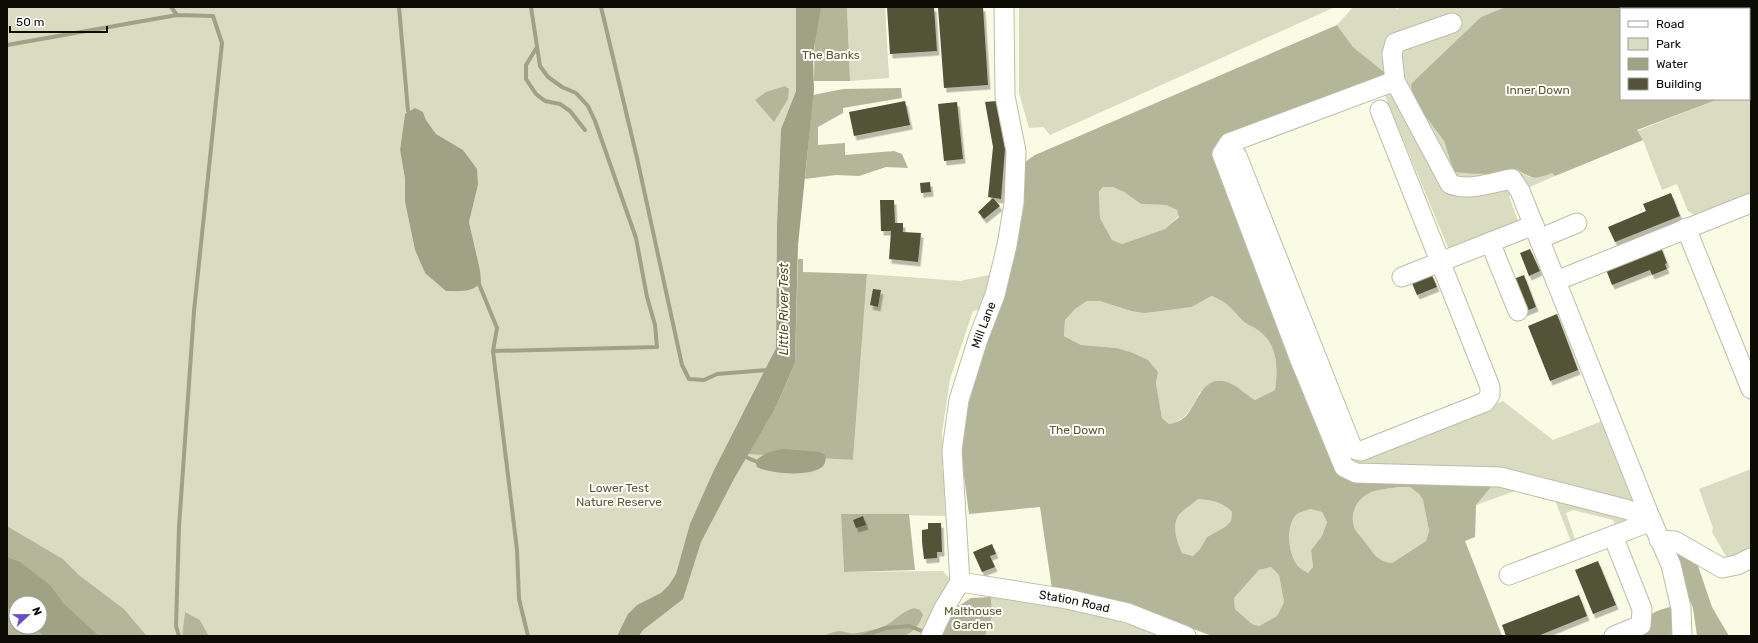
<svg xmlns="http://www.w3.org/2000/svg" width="1758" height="643" font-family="Rubik,sans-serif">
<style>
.green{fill:#dadcc1;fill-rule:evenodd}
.forest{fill:#b4b699;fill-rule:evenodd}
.water{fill:#a0a286}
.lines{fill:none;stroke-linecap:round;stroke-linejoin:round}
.stream{stroke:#a0a286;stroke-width:4}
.building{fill:#525339;filter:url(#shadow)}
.minor-casing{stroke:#bcbea8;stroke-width:21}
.minor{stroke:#fff;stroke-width:19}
.labels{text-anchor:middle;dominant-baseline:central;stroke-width:4;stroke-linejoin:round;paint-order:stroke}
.park-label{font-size:12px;fill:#5a5b2a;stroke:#fff}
.street-label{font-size:12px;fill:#0c0c05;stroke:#fff}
.water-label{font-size:13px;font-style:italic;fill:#4e4f1d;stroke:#fff}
</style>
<defs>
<filter id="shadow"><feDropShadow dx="2.5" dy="4.5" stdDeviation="0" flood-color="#0004"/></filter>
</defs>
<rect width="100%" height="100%" fill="#f9fbe4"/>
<path class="green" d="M7,7H796V91L781,129L777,224L776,348L723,452L853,460L867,274L960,281L994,274L984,309L973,311L950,379L942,433L944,465L942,466L944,479L945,516L841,514L844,572L943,571L951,580L926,636H209L200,620L185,612L182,636H147L124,609L79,575L63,559L7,526ZM423,112L426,120L436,134L463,150L478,185L469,222L480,270L425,273L415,250L405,202V179L400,150L405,114Z
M847,7H885L889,78L850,81Z
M1019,7H1335L1050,135L1043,127L1029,128L1019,93Z
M1353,7H1395L1396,9L1401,7H1505L1481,17L1414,101L1444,141L1455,172L1506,173L1518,170L1529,177L1552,173L1555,176L1509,196L1519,224L1449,250L1381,86L1394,81L1353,47L1337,25Z
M1751,91V194L1696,216L1688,211L1677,184L1662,190L1643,140L1637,131L1719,99H1749V92Z
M1103,187H1113L1124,192L1141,204L1166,205L1177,210L1179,216L1165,229L1122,244L1112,240L1100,218L1099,193Z
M1213,296C1228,303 1230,307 1241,319C1246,325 1253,326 1259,331C1278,344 1278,370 1275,390L1255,400L1246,395L1200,392C1192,407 1186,421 1169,424L1162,418L1156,383L1158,372L1117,348L1081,345L1064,336L1065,320L1075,309L1087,301H1100L1131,311L1205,300Z
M1503,401L1553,440L1605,420L1639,505L1360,467L1351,460Z
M1751,469V552L1727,558L1712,532L1713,528L1699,489Z
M1497,480L1634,517L1616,529L1613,520L1573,510L1566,513L1577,545L1573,547L1555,500L1518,490L1476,505Z
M1398,487H1410L1419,494L1423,500L1429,531L1426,541L1392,563C1375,560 1375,554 1365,542C1362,537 1356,532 1354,527C1350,514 1356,500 1368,494C1376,489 1389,489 1398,487Z
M1198,499C1211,500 1223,502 1232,512L1231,521L1225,527L1207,537L1200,549L1193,556L1182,553C1177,541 1172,528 1178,516C1180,512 1194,503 1198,499Z
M1310,509L1322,512L1327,522L1322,536L1311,550L1313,567L1308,573C1306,571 1302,570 1300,568C1288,557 1285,527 1296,515C1299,512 1306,511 1310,509Z
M1271,567L1279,575L1284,602L1277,616L1259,626L1252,624L1235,609L1234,598L1259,570Z
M991,597L1024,598L1079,610L1169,636H985L992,617Z"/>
<path class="forest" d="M815,7H847L850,81H814Z
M1505,7H1751V91L1749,92V9H1621V99H1719L1637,130L1643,140L1555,176L1552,173C1535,179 1534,180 1518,170C1496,176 1477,174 1454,172L1444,141L1414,101L1411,84L1481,17Z
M1337,25L1353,47L1395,81L1229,143L1344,467L1497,480L1476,505L1475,537L1465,541L1502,636H1212L1140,609L1052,589L1040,507L969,514L960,445L963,405L1022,184L1025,162L1035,155ZM1103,187H1113L1124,192L1141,204L1166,205L1177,210L1179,217L1165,229L1122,244L1112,240L1100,218L1099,192ZM1212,296C1228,303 1230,307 1241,319C1246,325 1253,326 1259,331C1278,344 1278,370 1275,390L1255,400C1246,395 1237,385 1227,382C1202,374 1197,405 1185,417C1180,421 1175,423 1169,424L1162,418L1156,383L1158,372L1148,360L1133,353L1117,348L1081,345L1064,336L1065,320L1075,309L1087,301H1100L1131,311L1145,313L1191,307ZM1398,487H1410L1419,494L1423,500L1429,531L1426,541L1392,563C1375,560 1375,554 1365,542C1362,537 1356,532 1354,527C1350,514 1356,500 1368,494C1376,489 1389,489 1398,487ZM1198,499C1211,500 1223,502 1232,512L1231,521L1225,527L1207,537L1200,549L1193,556L1182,553C1177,541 1172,528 1178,516C1180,512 1194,503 1198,499ZM1310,509L1322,512L1327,522L1322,536L1311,550L1313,567L1308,573C1306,571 1302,570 1300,568C1288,557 1285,527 1296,515C1299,512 1306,511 1310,509ZM1271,567L1279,575L1284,602L1277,616L1259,626L1252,624L1235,609L1234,598L1259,570Z
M785,86L789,89L788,99L774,122L755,100L766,92Z
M901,88L902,98L843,108V113L818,127V145L845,143V155L894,151L902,154L908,168L886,167L859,176L836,175L805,179L813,95L843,89Z
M798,259H803V272L867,274L853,460L748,454L775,409L795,363Z
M841,514H909L915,570L844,572Z
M7,526L63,559L79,575L124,609L147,636H7ZM16,603H40V627H16Z
M1681,550L1696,560L1712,607L1729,636H1697L1693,608L1672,557Z
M991,597L992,617L985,636H939L952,610L971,598Z
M1673,606L1675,636H1636C1648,615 1648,613 1673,606Z
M914,608L920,610L923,615C919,625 914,632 904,636H824C829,633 839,630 845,632C850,633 852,634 857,633C867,631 882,629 890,623C898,617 904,611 914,608Z
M185,612L200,620L209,636H182Z"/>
<path class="water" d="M796,7H821L813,54L814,90L798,245L795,363L775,409L735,477L701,542L683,599L643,630L639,636H617L628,614L637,605L661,593L669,585L676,574L690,524L714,470L776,348L777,224L781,129L796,91Z
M415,108L423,112L426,120L436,134L463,150L477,169L478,185L469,222L480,270L481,282C473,293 459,291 446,291L425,273L415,250L405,202V179L400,150L405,114Z
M785,449L819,452L824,454L826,458C825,461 825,465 822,467C810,477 770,474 757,467L755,461C765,453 773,450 785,449Z
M7,557L20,562L50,585L64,604L99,636H44L34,627H40V603H16V612L7,607Z"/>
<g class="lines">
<path class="stream" d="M171,7L177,15
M399,7L408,111
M601,7L637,158L682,365L689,379L704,380L717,374L768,370
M7,45L177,15L213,16L222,43L194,311L179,527L176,626L179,636
M537,47L526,65V79L536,94L545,101L560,104L570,111L585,130
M479,284L497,328L493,351L517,550L519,599L528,636
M493,351L657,347L655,325L647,297L636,238L595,121L588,106L576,93L562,87L548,77L540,66L531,7
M743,456L755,461
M863,636L886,628L909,626L927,633"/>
</g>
<path class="building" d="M887,7H934L937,51L890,54Z
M938,7H983L988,85L944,88Z
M905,101L910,125L854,136L849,112Z
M996,101L1005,149L1001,199L988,197L993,147L985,102Z
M957,102L963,159L944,161L938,104Z
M930,182L931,192L921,193L920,183Z
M1671,193L1680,216L1615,242L1608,227L1646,211L1643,204Z
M993,198L1000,206L984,219L978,212Z
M880,200H894L895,223H903V232L921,233L918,262L889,259L891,231H881Z
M1660,245L1667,263L1665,264L1667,269L1652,275L1650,270L1612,285L1605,267Z
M1530,249L1540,271L1529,276L1520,253Z
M1431,273L1437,287L1417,295L1411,281Z
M1524,275L1536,307L1521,313L1508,281Z
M873,289L881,290L878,307L870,305Z
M1557,314L1578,370L1550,381L1528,326Z
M863,516L866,525L856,528L853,520Z
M928,523H941L942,552H937V558L924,559L922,542V530L928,529Z
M992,544L996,554L990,556L995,567L982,572L973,552Z
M1598,561L1616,605L1593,614L1575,570Z
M1579,595L1587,616L1538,636H1506L1502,625Z"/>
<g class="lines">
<defs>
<g id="minor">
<path d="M1452,23L1395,43L1392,54L1395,81L1450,184C1470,192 1492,182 1512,179L1520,191L1650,517L1671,565L1681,608L1682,636"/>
<path d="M1395,81L1229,143L1222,154L1300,360L1344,467L1356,473L1500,477L1625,509L1650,517"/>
<path d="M1237,156L1352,447L1356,450L1361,451L1485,402L1490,395V387L1380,110"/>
<path d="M1686,228L1751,389"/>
<path d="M1539,239L1577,223"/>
<path d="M1490,242L1518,311"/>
<path d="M1402,277L1534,225"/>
<path d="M1556,281L1751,203"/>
<path d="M1613,536L1642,609L1641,625L1614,636"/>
<path d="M1659,540L1675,541L1722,568L1737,565L1751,558"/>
<path d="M1509,575L1652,521"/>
<path id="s1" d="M960,582L1067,599L1128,613L1186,636"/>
<path id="s2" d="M931,636L943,610L960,582L952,450L959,400L978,339L995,295L1007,245L1014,203L1016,151L1005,96L1004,7"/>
</g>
</defs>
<use href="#minor" class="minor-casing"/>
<use href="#minor" class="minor"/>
</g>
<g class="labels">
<g class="park-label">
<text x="831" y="55">The Banks</text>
<text x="1538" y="90">Inner Down</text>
<text x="1077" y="430">The Down</text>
<text x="619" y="488">Lower Test<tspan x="619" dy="14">Nature Reserve</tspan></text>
<text x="973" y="611">Malthouse<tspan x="973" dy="14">Garden</tspan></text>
</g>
<g class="street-label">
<text stroke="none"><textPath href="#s2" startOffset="323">Mill Lane</textPath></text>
<text stroke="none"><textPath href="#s1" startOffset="116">Station Road</textPath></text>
</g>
<g class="water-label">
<text transform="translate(783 309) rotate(-90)">Little River Test</text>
</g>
</g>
<rect width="1758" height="643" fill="none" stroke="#0c0c05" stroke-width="16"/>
<rect x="1620" y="8" width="130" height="92" fill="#ffffff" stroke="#9e9e9b"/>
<rect x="1628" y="21" width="20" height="6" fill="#ffffff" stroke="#9e9e9b"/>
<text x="1656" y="28" font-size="12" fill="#0c0c05">Road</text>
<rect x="1628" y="38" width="20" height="12" fill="#dadcc1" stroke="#9e9e9b"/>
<text x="1656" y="48" font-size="12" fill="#0c0c05">Park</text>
<rect x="1628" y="58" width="20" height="12" fill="#a0a286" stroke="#9e9e9b"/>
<text x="1656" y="68" font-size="12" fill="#0c0c05">Water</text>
<rect x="1628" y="78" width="20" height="12" fill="#525339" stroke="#9e9e9b"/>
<text x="1656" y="88" font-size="12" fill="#0c0c05">Building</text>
<g transform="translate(28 615) rotate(68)"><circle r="19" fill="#ffffff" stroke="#9e9e9b"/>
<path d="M0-3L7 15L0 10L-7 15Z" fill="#6c4dc7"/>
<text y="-6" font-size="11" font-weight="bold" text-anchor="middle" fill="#0c0c05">N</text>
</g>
<path d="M10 26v6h97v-6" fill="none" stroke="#0c0c05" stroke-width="2"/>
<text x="16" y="26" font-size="12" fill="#0c0c05" stroke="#ffffff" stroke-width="3" paint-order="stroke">50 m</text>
</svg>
